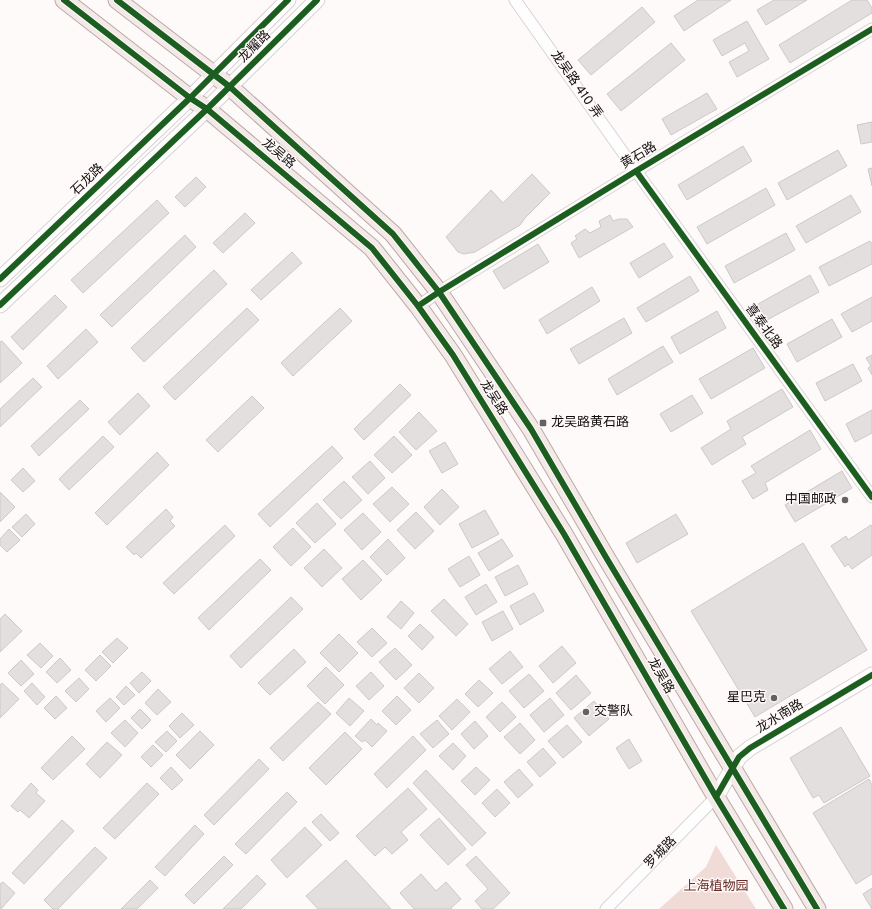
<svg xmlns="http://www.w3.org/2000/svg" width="872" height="909" font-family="Overpass,'Noto Sans SC',sans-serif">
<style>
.green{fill:#f0dbd7}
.building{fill:#e3dfde;stroke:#cdc9c8}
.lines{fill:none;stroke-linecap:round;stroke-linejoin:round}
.minor-casing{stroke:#d8d4d3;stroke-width:13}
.secondary-casing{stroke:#d8d4d3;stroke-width:17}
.primary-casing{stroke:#bbaaa8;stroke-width:19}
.minor{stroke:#fffefe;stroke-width:11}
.secondary{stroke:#fffefe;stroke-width:15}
.primary{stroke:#f3eae8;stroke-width:17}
.cycleway-casing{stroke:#fef9f8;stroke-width:8}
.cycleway{stroke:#1b5e20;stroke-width:6}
.poi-dot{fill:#646160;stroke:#fef9f8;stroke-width:1.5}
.labels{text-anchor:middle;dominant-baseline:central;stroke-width:3;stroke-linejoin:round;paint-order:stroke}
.street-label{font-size:13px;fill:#120e0d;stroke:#fef9f8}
.poi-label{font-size:13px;fill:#120e0d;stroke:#fef9f8;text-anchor:start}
.park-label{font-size:13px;fill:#682d26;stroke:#fef9f8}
</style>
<rect width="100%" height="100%" fill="#fdfaf9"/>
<path class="green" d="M716,845L756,909H659L706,867Z"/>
<path class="building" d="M698,0H731L684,31L674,16Z
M774,0H807L766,25L757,10Z
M852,0H867L872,8V13L790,63L779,45Z
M642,7L655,22L591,75L578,60Z
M747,21L769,59L737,77L729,62L749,51L745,43L722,56L713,40Z
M671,43L685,60L621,111L607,94Z
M707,93L717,109L671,135L662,119Z
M872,122V142L861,144L857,125Z
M743,146L752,161L687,200L678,185Z
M838,150L847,166L787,200L778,183Z
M872,168V186L868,169Z
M532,174L550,193L525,218L520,225L475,252L464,254L458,252L446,237L491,190L503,203Z
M196,177L206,187L185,207L175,197Z
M766,188L775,205L707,244L697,227Z
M851,195L861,212L806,243L796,226Z
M157,200L169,213L83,293L71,280Z
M245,213L255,223L223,253L213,243Z
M610,215L613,221L619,219H627L633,227L579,258L571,243L577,239L575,236L585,229L590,233L601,227L599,221Z
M786,233L795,250L734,283L725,266Z
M185,235L196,247L112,327L100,315Z
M870,241L872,244V264L829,286L819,267Z
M664,243L673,257L639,278L630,263Z
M538,244L549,262L504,289L493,271Z
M292,252L302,263L261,300L251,290Z
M214,270L227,284L144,362L131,348Z
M810,275L819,292L767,320L758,304Z
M690,276L699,291L646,322L637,308Z
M592,287L600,301L547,334L539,320Z
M55,295L67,307L23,350L11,337Z
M872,297V321L852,332L841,314Z
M247,308L259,320L175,400L163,387Z
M340,308L352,321L293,376L281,363Z
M717,311L726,328L680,354L671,337Z
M624,318L632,333L579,364L570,349Z
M832,319L842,337L797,362L787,344Z
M86,329L98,342L58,379L47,366Z
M2,341L22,363L0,383V342Z
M663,346L673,362L617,395L608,379Z
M753,348L765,368L711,399L699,379Z
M872,355V375L868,368L871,366L866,358Z
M853,364L862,381L825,401L816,383Z
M33,378L42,387L0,427V409Z
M400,384L411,395L364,440L354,429Z
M782,389L793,407L742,437L746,444L712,465L701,448L731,429L727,421Z
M138,393L150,406L120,435L108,422Z
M692,395L703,413L671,432L660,414Z
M252,396L264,408L218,452L206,440Z
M80,400L89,409L39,456L31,446Z
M872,410V433L855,442L846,424Z
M419,412L437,431L416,450L399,432Z
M810,430L821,449L765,483L768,490L753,499L742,481L756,473L751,466Z
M103,436L114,447L69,490L59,479Z
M394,436L412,455L392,473L374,455Z
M445,442L458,464L442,473L429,451Z
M332,446L343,458L270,527L258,514Z
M157,452L169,465L107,525L95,513Z
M370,461L385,478L368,494L352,477Z
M23,468L35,481L23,492L11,480Z
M842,471L852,488L795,522L785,505Z
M344,481L362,500L341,519L323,500Z
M392,487L409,504L390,522L373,504Z
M442,489L459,507L440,525L424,507Z
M0,492L15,507L0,522Z
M317,503L336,524L315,543L296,523Z
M166,509L173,517L170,521L175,526L141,558L136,553L134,555L126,547Z
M485,510L499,534L472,548L459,524Z
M416,512L434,531L415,549L397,530Z
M363,513L381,532L362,550L344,530Z
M26,514L35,524L22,537L12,527Z
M676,514L688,534L637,563L626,543Z
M225,525L235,536L174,594L163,583Z
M871,525L872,526V555L852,569L848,564L845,567L831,546L846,536L848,540Z
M293,528L311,547L291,566L273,547Z
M9,529L20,540L7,552L0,545V539Z
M388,539L405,558L387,575L370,557Z
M502,539L513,556L489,571L478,553Z
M803,543L867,650L755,717L691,611Z
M324,549L342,568L322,587L304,568Z
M469,556L480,575L460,587L448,569Z
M260,559L271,570L209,630L198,618Z
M363,560L382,580L361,600L342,579Z
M518,565L528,584L505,596L495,577Z
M486,584L497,602L476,615L465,597Z
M534,593L544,611L520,625L510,606Z
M291,597L303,609L241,668L230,656Z
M444,599L468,624L456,636L431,611Z
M401,601L414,613L401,629L387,617Z
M503,611L513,629L492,641L482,622Z
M5,614L22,631L0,652V619Z
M420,624L434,637L422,650L408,636Z
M372,628L387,643L372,657L357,642Z
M339,634L358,653L339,672L320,653Z
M117,638L128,648L113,663L102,652Z
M40,643L53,656L41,668L27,655Z
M562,646L576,663L553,683L539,666Z
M395,648L412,665L396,680L379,662Z
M294,649L306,662L270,695L258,683Z
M510,651L523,667L502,684L489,669Z
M100,655L111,666L96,681L85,670Z
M60,658L71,670L57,683L46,672Z
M21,660L34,674L21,686L8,673Z
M326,667L344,685L325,704L307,686Z
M142,672L151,681L139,693L130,683Z
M371,672L384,686L369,700L356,686Z
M419,673L434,688L419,703L404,688Z
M529,674L544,691L524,708L509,691Z
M576,675L591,693L571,710L556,693Z
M79,678L89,689L76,702L65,691Z
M479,680L493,693L478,707L465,694Z
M2,683L19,699L0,718V685Z
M32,683L45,697L37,705L24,691Z
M126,686L135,695L124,705L116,697Z
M158,689L171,702L157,715L145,703Z
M56,696L67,708L55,719L44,708Z
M397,696L411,710L396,725L382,711Z
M110,698L120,708L106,722L96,711Z
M349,698L364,711L350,726L336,713Z
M550,698L564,715L544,732L530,715Z
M457,699L470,712L452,730L439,716Z
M594,701L609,719L589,736L574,718Z
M318,702L331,714L283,761L270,748Z
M502,702L516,717L500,732L486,717Z
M140,709L151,720L142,729L131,718Z
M182,713L194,725L180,738L169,726Z
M371,719L377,725L378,723L387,731L372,747L365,740L362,742L355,736Z
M125,720L138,733L125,747L111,733Z
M437,720L449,734L433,748L420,734Z
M475,721L488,736L474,749L461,734Z
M520,723L535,740L520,754L504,737Z
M567,725L582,742L563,758L548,741Z
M841,727L870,776L824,803L819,795L813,798L790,758Z
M167,731L177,741L166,752L155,742Z
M200,731L214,745L190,769L176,755Z
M345,732L362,749L326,785L309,768Z
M72,736L85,749L53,780L41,768Z
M413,736L426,750L387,788L374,774Z
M629,739L642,761L629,769L616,748Z
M107,742L122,755L100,778L86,764Z
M453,743L466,756L453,770L439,756Z
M153,745L163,755L151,767L141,757Z
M543,748L556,763L540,777L527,762Z
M259,759L269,769L214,825L204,815Z
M171,767L183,780L172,790L160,778Z
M476,767L490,780L475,795L461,781Z
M519,769L533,785L518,798L504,782Z
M426,770L486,833L472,846L413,783Z
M869,779L872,785V874L856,884L813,813Z
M31,783L38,790L36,793L45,801L29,818L20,810L18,812L11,806Z
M147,783L159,794L115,839L103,828Z
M408,788L427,809L401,832L408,840L392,854L385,847L375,856L356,836Z
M497,789L510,803L495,817L482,803Z
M287,792L297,802L246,854L235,844Z
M321,814L339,833L330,841L312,822Z
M439,818L466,849L448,865L420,835Z
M62,820L74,831L24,884L12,873Z
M195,825L204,834L165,876L155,867Z
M305,827L322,845L287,878L271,860Z
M95,847L107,858L58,909H53L44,900Z
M224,856L233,865L194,904L185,895Z
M476,856L510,893L493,909H482L475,901L488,889L466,865Z
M346,860L391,909H318L306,896Z
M421,874L436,891L446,882L461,899L451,908L452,909H414L400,893Z
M257,875L266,884L241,909H223Z
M150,880L158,888L137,909H121Z
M3,882L15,893L1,909H0V884Z
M872,888V909L863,894Z"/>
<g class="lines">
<defs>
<path id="minor" d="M515,0L636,171L872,497
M418,306L439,292L636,171L872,29
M606,909L716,797"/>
<path id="secondary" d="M0,279L190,98L288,0
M0,305L207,109L317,0
M716,797L739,757L750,748L872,675"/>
<path id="primary" d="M64,0L190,98L207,109L372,248L418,306L453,355L564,534L716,797L784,909
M117,0L230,87L393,234L439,292L531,429L607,559L817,909"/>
</defs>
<use href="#minor" class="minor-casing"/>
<use href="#secondary" class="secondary-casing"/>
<use href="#primary" class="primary-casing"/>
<use href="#minor" class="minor"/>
<use href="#secondary" class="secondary"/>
<use href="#primary" class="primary"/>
<defs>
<path id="cycleway" d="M64,0L190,98L207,109L372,248L418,306L453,355L564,534L716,797L784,909
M117,0L230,87L393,234L439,292L531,429L607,559L817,909
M636,171L872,497
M0,279L190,98L288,0
M0,305L207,109L317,0
M418,306L439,292L636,171L872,29
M716,797L739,757L750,748L872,675"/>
</defs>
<use href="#cycleway" class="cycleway-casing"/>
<use href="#cycleway" class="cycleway"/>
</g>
<g class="poi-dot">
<rect x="539" y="419" width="8" height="8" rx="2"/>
<circle cx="845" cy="500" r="4"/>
<circle cx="774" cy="698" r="4"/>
<circle cx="586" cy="712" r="4"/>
</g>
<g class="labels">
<g class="street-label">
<text transform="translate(255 47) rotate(-45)">龙耀路</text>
<text transform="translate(576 85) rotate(55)">龙吴路 410 弄</text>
<text transform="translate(278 154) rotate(40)">龙吴路</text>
<text transform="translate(639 156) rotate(-31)">黄石路</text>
<text transform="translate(88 180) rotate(-44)">石龙路</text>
<text transform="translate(763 327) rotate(54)">喜泰北路</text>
<text transform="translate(493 398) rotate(58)">龙吴路</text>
<text transform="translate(660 676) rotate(60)">龙吴路</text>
<text transform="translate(780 717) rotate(-31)">龙水南路</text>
<text transform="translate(661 853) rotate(-46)">罗城路</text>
</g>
<g class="poi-label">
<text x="551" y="423">龙吴路黄石路</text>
<text x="837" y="500" text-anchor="end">中国邮政</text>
<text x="766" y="698" text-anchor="end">星巴克</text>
<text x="594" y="712">交警队</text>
</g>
<g class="park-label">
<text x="716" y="887">上海植物园</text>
</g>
</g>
</svg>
